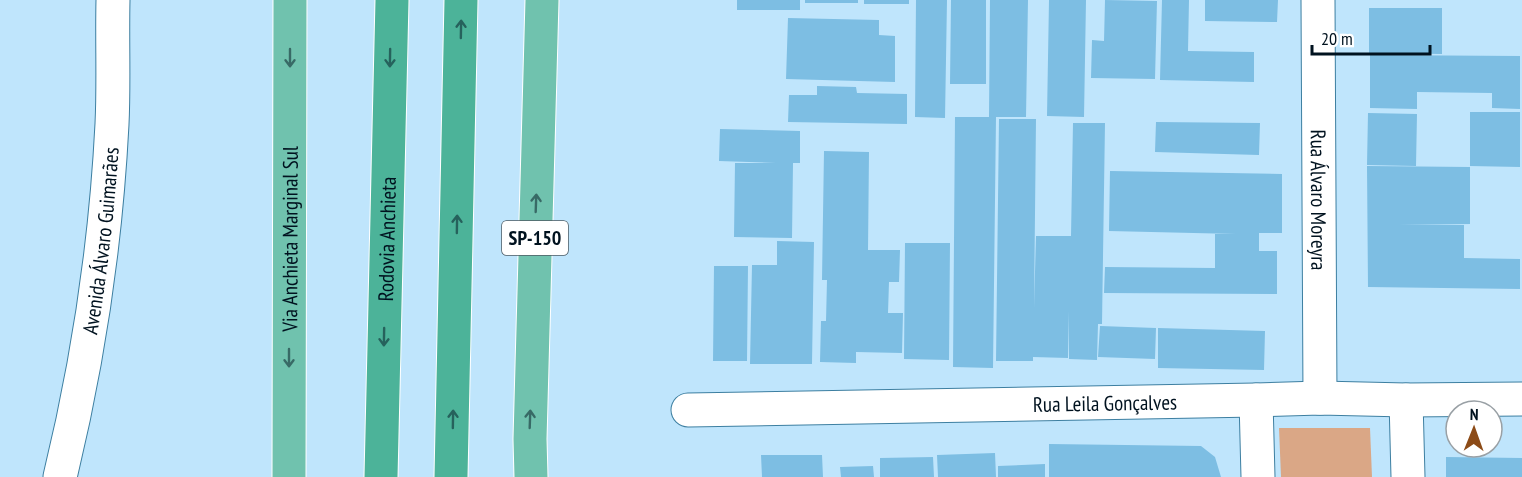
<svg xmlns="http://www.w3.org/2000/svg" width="1522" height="477" font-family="'PT Sans Narrow',sans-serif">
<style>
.green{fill:#daa786}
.building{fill:#7dbee3}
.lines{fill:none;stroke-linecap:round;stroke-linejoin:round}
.minor-casing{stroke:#3d7fa1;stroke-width:35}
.tertiary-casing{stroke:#3d7fa1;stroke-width:35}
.trunk-casing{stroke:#fff;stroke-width:35}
.motorway-casing{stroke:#fff;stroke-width:35}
.minor{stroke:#fff;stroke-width:33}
.tertiary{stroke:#fff;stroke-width:33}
.trunk{stroke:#70c2ae;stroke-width:33}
.motorway{stroke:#4cb399;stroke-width:33}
.oneway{stroke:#26625c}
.oneway2{stroke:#386a66}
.labels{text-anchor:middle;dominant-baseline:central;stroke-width:6;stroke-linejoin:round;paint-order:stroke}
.shield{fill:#fff;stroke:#4c5962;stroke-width:1.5}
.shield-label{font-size:20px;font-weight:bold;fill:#00121f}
.street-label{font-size:21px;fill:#00121f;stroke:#fff}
</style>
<rect width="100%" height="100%" fill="#bfe5fc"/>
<path class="green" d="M1279,428H1370L1372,477H1281Z"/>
<path class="building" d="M737,0H800V10H737Z
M805,0H858V3H805Z
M864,0H909V4H864Z
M916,0H947L945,118L915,117Z
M951,0H986V84H950Z
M990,0H1028L1026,117H996L993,368L953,367L955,117H989Z
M1049,0H1086L1084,117L1047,116Z
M1105,0L1157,1L1155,79L1091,78L1092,40L1104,41Z
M1162,0H1189L1188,51L1254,52V82L1160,80Z
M1205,0H1278L1277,22L1205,21Z
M1369,8H1442V54L1369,53Z
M788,18L879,20V35L895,36V82L786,79Z
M1370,55L1520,56V109L1492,108V93L1417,92V109L1370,108Z
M817,86L856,87L857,93L907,94V124L788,122L789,95H817Z
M1470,112H1520V167L1470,166Z
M1368,113L1417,114L1416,166L1367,165Z
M999,119H1036L1034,308L1036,236H1071L1073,123H1105L1102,324H1098L1097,360L1069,359V311L1068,358L1033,357V361H996Z
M1156,122L1260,123L1259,155L1155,152Z
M720,129L800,131V163H793L792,238L734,237L735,163H776L719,161Z
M824,151L869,152L868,250H900L899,282H889L888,313H903L902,353L856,352V363L820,362L821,321H826L827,280H822Z
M1367,166L1470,167V224L1399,225H1464V258L1520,259V289L1368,287Z
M1110,171L1282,174V233H1259V251H1277V294L1104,293L1105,267L1215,268V234H1236L1109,231Z
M777,241L814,242L812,364H750L752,265H777Z
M905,243H950L949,360L904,359Z
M714,266H748L747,361H713Z
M1100,326L1156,328L1155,359L1098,357Z
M1158,328L1265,331L1264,370L1158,368Z
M1049,444L1201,446L1215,457L1221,477H1049Z
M995,453L996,477H938L937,455Z
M761,455H822L823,477H762Z
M933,457L934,477H880V458Z
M1446,457L1522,458V477H1446Z
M1045,464V477H998V466Z
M873,466L874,477H841L840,467Z"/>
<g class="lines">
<defs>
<g id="minor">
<path id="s1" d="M1318,0L1320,398"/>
<path d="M1256,400L1258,477"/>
<path d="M1406,400L1408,477"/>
<path id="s2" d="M688,410L1256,400L1320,398L1406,400L1522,399"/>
</g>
<g id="tertiary">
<path id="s3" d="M60,477C88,362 106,242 112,124C114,83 112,41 113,0"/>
</g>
<g id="trunk">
<path id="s4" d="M289,477L290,0"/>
<path d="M531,477L530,439L542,0"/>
</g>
<g id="motorway">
<path id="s5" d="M381,477L392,0"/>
<path d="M451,477L461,0"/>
</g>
</defs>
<use href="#minor" class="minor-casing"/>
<use href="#tertiary" class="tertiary-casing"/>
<use href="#trunk" class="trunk-casing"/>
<use href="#motorway" class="motorway-casing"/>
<use href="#minor" class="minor"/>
<use href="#tertiary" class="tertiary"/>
<use href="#trunk" class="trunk"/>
<use href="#motorway" class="motorway"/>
</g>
<defs><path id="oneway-shaft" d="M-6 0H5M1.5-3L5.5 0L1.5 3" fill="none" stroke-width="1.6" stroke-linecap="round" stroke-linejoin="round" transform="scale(1.5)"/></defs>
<g class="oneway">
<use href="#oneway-shaft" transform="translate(461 29) rotate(-89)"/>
<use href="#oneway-shaft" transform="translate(390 58) rotate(91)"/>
<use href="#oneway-shaft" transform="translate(457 224) rotate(-89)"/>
<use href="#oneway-shaft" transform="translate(384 337) rotate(91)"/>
<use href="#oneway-shaft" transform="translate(453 419) rotate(-89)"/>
</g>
<g class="oneway2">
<use href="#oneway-shaft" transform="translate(290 58) rotate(90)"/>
<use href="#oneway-shaft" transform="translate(536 203) rotate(-88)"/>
<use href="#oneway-shaft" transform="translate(289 358) rotate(90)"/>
<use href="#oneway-shaft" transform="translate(530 419) rotate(-88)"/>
</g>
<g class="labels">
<rect class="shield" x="502" y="221" width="66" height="34" rx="4.5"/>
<g class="shield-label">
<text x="535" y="238">SP-150</text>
</g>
<g class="street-label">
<text stroke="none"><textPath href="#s1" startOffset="200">Rua Álvaro Moreyra</textPath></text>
<text stroke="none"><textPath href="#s4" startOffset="238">Via Anchieta Marginal Sul</textPath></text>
<text stroke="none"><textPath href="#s5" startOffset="238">Rodovia Anchieta</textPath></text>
<text stroke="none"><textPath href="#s3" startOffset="240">Avenida Álvaro Guimarães</textPath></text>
<text stroke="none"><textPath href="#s2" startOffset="417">Rua Leila Gonçalves</textPath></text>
</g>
</g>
<g transform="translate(1474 429) rotate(1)"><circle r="28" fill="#ffffff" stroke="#99a0a5" stroke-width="1.5"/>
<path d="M0-4.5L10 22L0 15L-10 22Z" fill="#8c4b17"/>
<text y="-9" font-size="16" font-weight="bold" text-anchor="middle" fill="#00121f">N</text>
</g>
<path d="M1312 45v9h118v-9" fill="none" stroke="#00121f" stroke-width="3"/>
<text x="1321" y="45" font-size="18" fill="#00121f" stroke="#ffffff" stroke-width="4.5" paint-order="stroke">20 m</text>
</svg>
